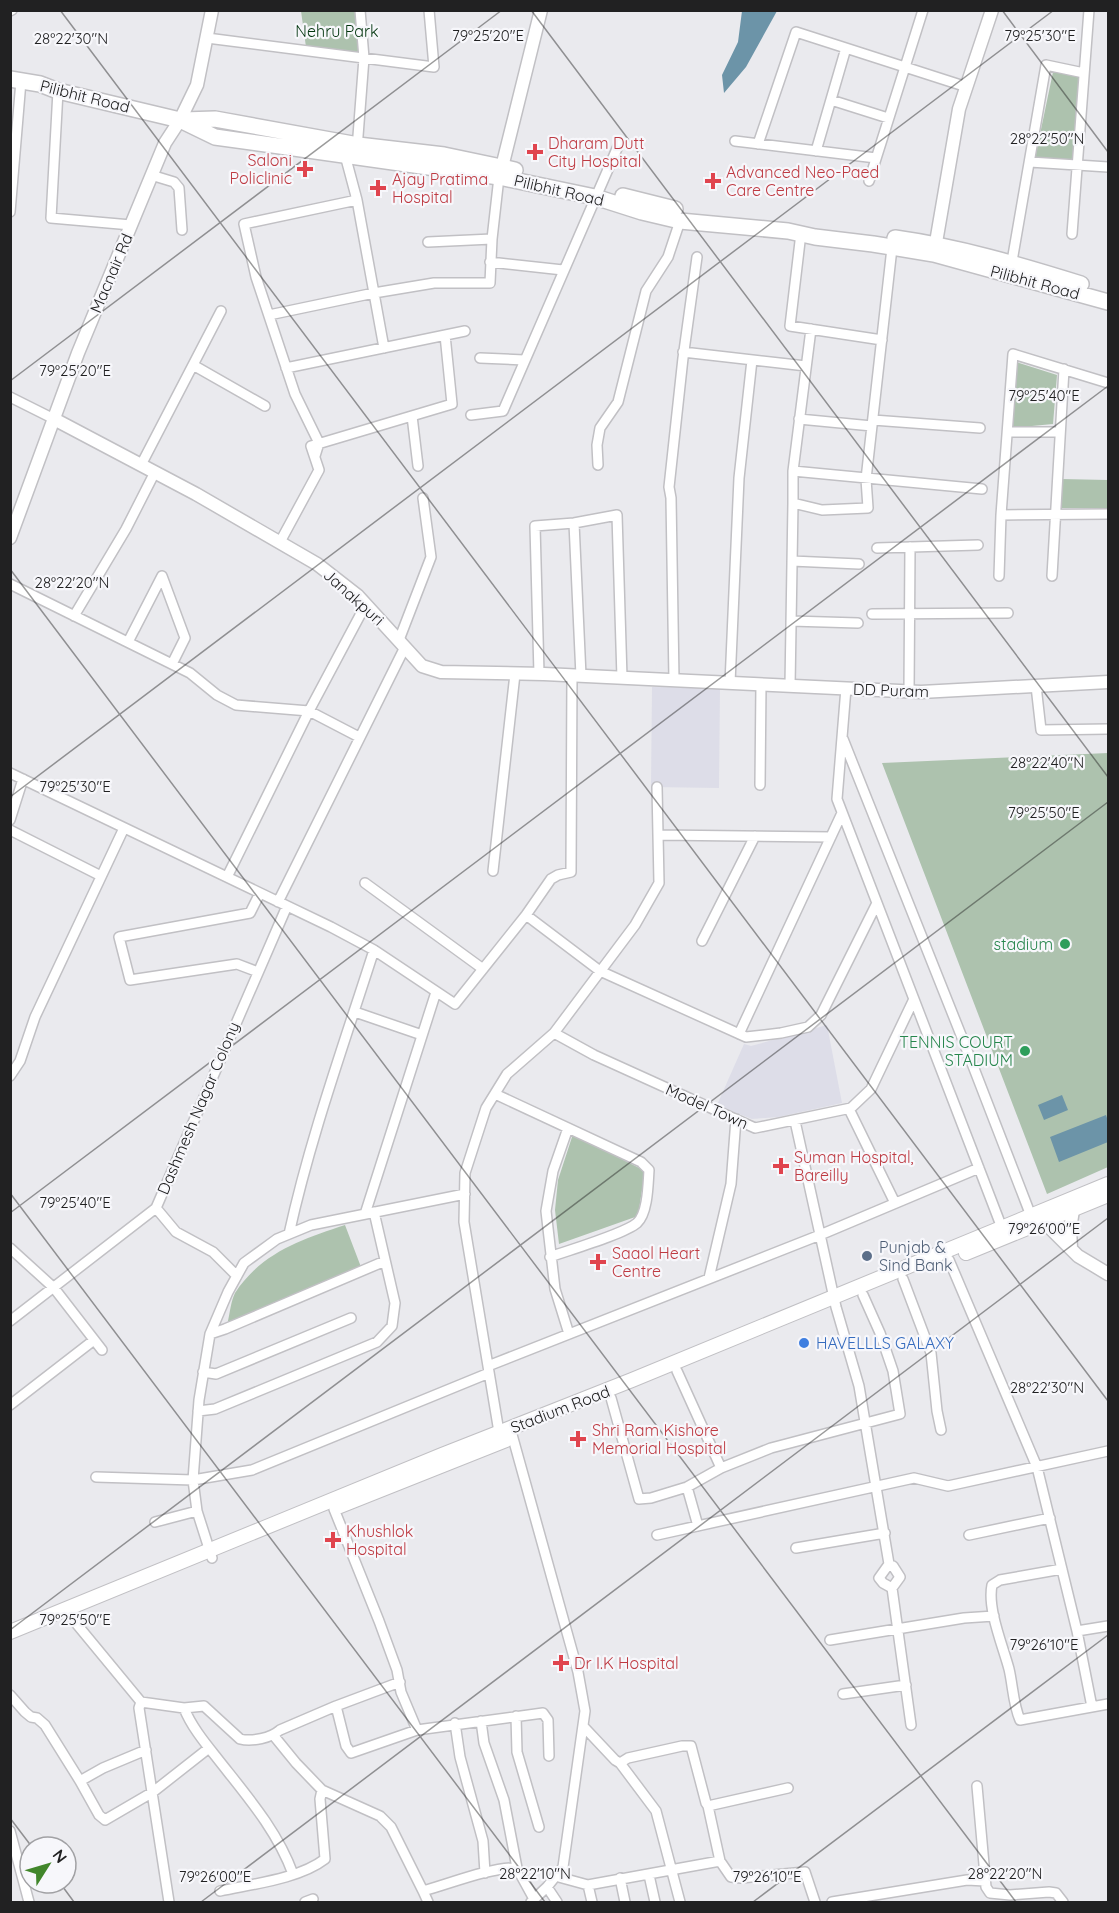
<svg xmlns="http://www.w3.org/2000/svg" width="1119" height="1913" font-family="Quicksand,sans-serif">
<style>
.built{fill:#dddde8}
.green{fill:#adc2ae}
.water{fill:#6c94a8}
.lines{fill:none;stroke-linecap:round;stroke-linejoin:round}
.minor-casing{stroke:#c1c0c4;stroke-width:12}
.tertiary-casing{stroke:#c1c0c4;stroke-width:15}
.secondary-casing{stroke:#c1c0c4;stroke-width:16}
.trunk-casing{stroke:#c1c0c4;stroke-width:18}
.minor{stroke:#fff;stroke-width:9}
.tertiary{stroke:#fff;stroke-width:12}
.secondary{stroke:#fff;stroke-width:14}
.trunk{stroke:#fff;stroke-width:15}
.ticks{fill:none;stroke:#212122;stroke-width:1.5;stroke-opacity:0.45}
.health-dot{fill:#e0444e;stroke:#f7f7fb;stroke-width:2}
.leisure-dot{fill:#2e9e5b;stroke:#f7f7fb;stroke-width:2}
.service-dot{fill:#5c6f8a;stroke:#f7f7fb;stroke-width:2}
.shop-dot{fill:#3f7fe0;stroke:#f7f7fb;stroke-width:2}
.labels{text-anchor:middle;dominant-baseline:central;stroke-width:4.5;stroke-linejoin:round;paint-order:stroke}
.park-label{font-size:16px;fill:#02350e;stroke:#f7f7fb}
.street-label{font-size:16px;fill:#212122;stroke:#f7f7fb}
.health-label{font-size:16px;fill:#be3a42;stroke:#f7f7fb;text-anchor:start}
.leisure-label{font-size:16px;fill:#27864d;stroke:#f7f7fb;text-anchor:end}
.service-label{font-size:16px;fill:#4e5e75;stroke:#f7f7fb;text-anchor:start}
.shop-label{font-size:16px;fill:#366cbe;stroke:#f7f7fb;text-anchor:start}
.ticks-label{font-size:15px;text-anchor:middle;fill:#212122;stroke:#f7f7fb;stroke-width:4.5;stroke-linejoin:round;paint-order:stroke}
</style>
<rect width="100%" height="100%" fill="#eaeaee"/>
<path class="built" d="M652,687L720,688L719,788L651,787Z
M827,1025L842,1103L778,1117L752,1119L717,1105L744,1044L751,1046Z"/>
<path class="green" d="M301,11H356L361,55L306,47Z
M1053,72L1081,75L1073,162L1035,158Z
M1016,362L1057,375L1053,424L1010,428Z
M1061,479L1108,480V508H1060Z
M1108,753V1167L1047,1194L882,763Z
M573,1134L645,1171L638,1216L559,1244L555,1210L558,1180Z
M345,1225L361,1267L233,1322L228,1321C230,1312 231,1301 235,1293C261,1253 302,1239 345,1225Z"/>
<path class="water" d="M742,11H777L746,67L724,93L722,75L738,42Z
M1062,1095L1068,1110L1044,1120L1038,1105Z
M1106,1115L1108,1121V1142L1059,1162L1050,1137Z"/>
<g class="lines">
<defs>
<path id="minor" d="M10,11L12,10
M207,38L434,67L429,10
M58,91L51,218L131,225
M831,100L888,118
M735,141L876,158
M758,144L796,32L967,87
M357,149L364,58L360,10
M816,151L846,48
M345,155L357,200L384,348
M1030,162L1108,167
M151,175L174,182L179,188L182,230
M869,181L923,10
M10,212L21,81
M801,233L790,326L882,340
M1072,234L1089,10
M428,242L492,239
M490,262L563,270
M1011,267L1046,65L1084,73
M269,315L374,293L434,283H490L492,239L499,177
M811,329L793,471V503L822,510L868,508L866,479L892,248
M683,352L806,366
M480,358L524,360
M193,365L265,406
M286,368L465,331
M10,397L54,419
M471,415L503,411L619,144
M412,416L418,466
M799,419L872,426
M873,420L980,428
M1008,432H1060
M315,456L319,443L295,394L256,277L244,224L357,200
M141,465L221,311
M598,465L597,445L600,428L618,402L646,291L668,257L680,221
M793,471L982,489
M1001,515L1108,514
M574,523L581,676
M280,542L319,470L311,446L452,404L445,335
M877,548L978,545
M792,561L859,564
M999,576L1001,515L1013,354L1108,383
M1052,576L1064,369
M10,584L190,673L217,695L236,705L309,711L359,737
M872,614L1008,613
M74,616L126,529L155,472
M791,621L858,623
M399,640L431,557L423,498
M128,642L162,576L185,638L172,664
M539,674L535,526L574,523L617,515L622,678
M674,680L671,498L669,487L683,358L697,257
M730,683L739,478L752,360
M790,686L793,503
M1036,686L1041,730L1108,729
M846,688L837,799L1002,1228
M909,691L910,547
M843,739L963,1040L1033,1221
M10,773L331,927L374,950L455,1004L526,915L551,879L558,875L571,872L572,675
M760,785L761,684
M10,820L23,779
M10,830L101,876
M658,835L831,837
M493,871L515,674
M227,877L309,711L366,604
M365,883L483,969
M278,902L405,647
M526,915L600,971L746,1037L781,1033L808,1027L821,1015L877,903
M702,941L755,836
M258,972L237,964L130,980L119,937L250,913L260,893
M355,1012L422,1035
M554,1033L594,1055L755,1128L851,1108L871,1089L914,999
M739,1034L842,813
M10,1076L20,1061L35,1017L124,828
M495,1094L641,1162L649,1170C648,1184 648,1213 637,1223C624,1234 569,1250 550,1257
M849,1109L895,1203
M795,1121L836,1307L859,1386L889,1564L893,1566L900,1577L892,1588L911,1725
M568,1128L553,1171L546,1211L555,1289L569,1334
M156,1208L176,1232L213,1252L237,1276
M365,1214L436,992
M289,1234C310,1138 344,1044 374,950
M10,1248L54,1288L102,1350
M949,1260L1037,1467L1077,1631L1092,1707
M709,1278L731,1184L736,1119
M903,1279L931,1353L937,1411L941,1430
M10,1321L156,1208L287,906
M210,1334L225,1329L385,1261
M488,1366L820,1235L979,1168
M677,1371L721,1468
M203,1372L216,1374L351,1318
M611,1398L639,1499L651,1498L687,1487L721,1468L771,1448L900,1414L893,1371L880,1333L863,1295
M10,1405L94,1340
M198,1411L215,1409L377,1342L392,1326L395,1303L374,1212
M511,1431L578,1672L585,1711L563,1867L547,1887L531,1902
M500,1438L464,1222L465,1173L486,1108L507,1074L554,1033L635,925L659,883L657,787
M96,1477L193,1480L252,1470L489,1373
M687,1487L698,1526
M334,1509L379,1621L397,1670L401,1692L417,1730
M155,1522L197,1511
M657,1535L914,1478L948,1486L1108,1451
M969,1535L1050,1518
M796,1548L885,1533
M212,1558L197,1511L193,1480L199,1400L210,1334L228,1292L244,1263L277,1239L311,1225L465,1194
M889,1564L879,1578L883,1583L892,1588
M1062,1569L1000,1580L992,1585C987,1609 1003,1646 1009,1669C1013,1686 1013,1704 1020,1720L1108,1704
M70,1616L141,1702L184,1708L204,1706L240,1739C252,1742 271,1738 280,1730L336,1706L400,1682
M1077,1631L1108,1626
M830,1640L964,1618L994,1616
M843,1694L906,1685
M10,1695L25,1712L31,1717L37,1718L45,1725L80,1781L99,1815L105,1820L153,1792L209,1748
M141,1702L139,1708L169,1902
M336,1706L346,1746L351,1753L417,1730L543,1713L548,1720L549,1756
M184,1708C191,1726 205,1743 217,1758C246,1795 277,1830 293,1874
M516,1716L517,1752L539,1827
M481,1721L484,1743L504,1800L517,1868L534,1899
M455,1723L460,1757L483,1841L485,1873
M583,1726L615,1760L620,1763L656,1811L680,1902
M274,1736L296,1763L322,1790L380,1816L391,1827L423,1891
M620,1763L628,1758L682,1746H691L706,1803L708,1806L720,1861L731,1877L741,1878L805,1872L815,1902
M80,1781L103,1768L146,1750
M977,1786L986,1887L990,1893L1010,1895L1049,1892L1056,1893L1063,1902
M708,1806L788,1788
M10,1831L29,1902
M649,1875L655,1902
M555,1876L588,1885L720,1861
M620,1878L625,1902
M588,1885L592,1902
M547,1887L557,1902
M220,1891C252,1884 299,1879 325,1859L320,1799L322,1790
M305,1902L313,1899
M428,1902L423,1891C449,1884 491,1867 517,1868
M832,1902L967,1880L985,1881"/>
<path id="tertiary" d="M500,175L541,10
M934,254L959,109L992,10
M54,419L196,494L317,564L358,596L422,666L441,672L544,674L921,692L1108,682
M10,538L78,353L165,143L180,120L197,85L212,10
M1070,1202L1073,1210L1070,1229L1071,1248
M1043,1214L1044,1222L1078,1256L1108,1274"/>
<path id="secondary" d="M966,1253L1108,1195
M340,1506L506,1440
M10,1632L442,1455L632,1380L1108,1184"/>
<path id="trunk" d="M10,79L40,84L58,91L180,120L215,137L499,177L595,197L642,212L680,221L788,231L815,237L873,244L934,254L1108,302
M183,120L215,119L358,145L444,155L515,170
M623,196L675,209
M895,238C959,247 1020,265 1081,284"/>
</defs>
<use href="#minor" class="minor-casing"/>
<use href="#tertiary" class="tertiary-casing"/>
<use href="#secondary" class="secondary-casing"/>
<use href="#trunk" class="trunk-casing"/>
<use href="#minor" class="minor"/>
<use href="#tertiary" class="tertiary"/>
<use href="#secondary" class="secondary"/>
<use href="#trunk" class="trunk"/>
</g>
<path class="ticks" d="M60,10L1108,1401M531,10L1108,777M1002,10L1108,152M10,381L502,10M10,569L1016,1902M10,797L1054,10M10,1193L545,1902M10,1213L1108,386M10,1630L1108,802M10,1818L32,1847M60,1883L74,1902M201,1902L1108,1218M753,1902L1108,1635"/>
<g class="health-dot">
<path d="M532 143h6v6h6v6h-6v6h-6v-6h-6v-6h6z"/>
<path d="M302 160h6v6h6v6h-6v6h-6v-6h-6v-6h6z"/>
<path d="M710 172h6v6h6v6h-6v6h-6v-6h-6v-6h6z"/>
<path d="M375 179h6v6h6v6h-6v6h-6v-6h-6v-6h6z"/>
<path d="M778 1157h6v6h6v6h-6v6h-6v-6h-6v-6h6z"/>
<path d="M595 1253h6v6h6v6h-6v6h-6v-6h-6v-6h6z"/>
<path d="M575 1430h6v6h6v6h-6v6h-6v-6h-6v-6h6z"/>
<path d="M330 1531h6v6h6v6h-6v6h-6v-6h-6v-6h6z"/>
<path d="M558 1654h6v6h6v6h-6v6h-6v-6h-6v-6h6z"/>
</g>
<g class="leisure-dot">
<circle cx="1065" cy="944" r="6"/>
<circle cx="1025" cy="1051" r="6"/>
</g>
<circle class="service-dot" cx="867" cy="1256" r="6"/>
<circle class="shop-dot" cx="804" cy="1343" r="6"/>
<g class="labels">
<g class="park-label">
<text x="337" y="31">Nehru Park</text>
</g>
<g class="street-label">
<text transform="translate(85 96) rotate(14)">Pilibhit Road</text>
<text transform="translate(559 190) rotate(13)">Pilibhit Road</text>
<text transform="translate(111 273) rotate(-67)">Macnair Rd</text>
<text transform="translate(1035 282) rotate(15)">Pilibhit Road</text>
<text transform="translate(354 597) rotate(42)">Janakpuri</text>
<text transform="translate(891 690) rotate(2)">DD Puram</text>
<text transform="translate(707 1106) rotate(24)">Model Town</text>
<text transform="translate(198 1108) rotate(-67)">Dashmesh Nagar Colony</text>
<text transform="translate(560 1409) rotate(-21)">Stadium Road</text>
</g>
<g class="health-label">
<text x="548" y="143">Dharam Dutt<tspan x="548" dy="18">City Hospital</tspan></text>
<text x="292" y="160" text-anchor="end">Saloni<tspan x="292" dy="18">Policlinic</tspan></text>
<text x="726" y="172">Advanced Neo-Paed<tspan x="726" dy="18">Care Centre</tspan></text>
<text x="392" y="179">Ajay Pratima<tspan x="392" dy="18">Hospital</tspan></text>
<text x="794" y="1157">Suman Hospital,<tspan x="794" dy="18">Bareilly</tspan></text>
<text x="612" y="1253">Saaol Heart<tspan x="612" dy="18">Centre</tspan></text>
<text x="592" y="1430">Shri Ram Kishore<tspan x="592" dy="18">Memorial Hospital</tspan></text>
<text x="346" y="1531">Khushlok<tspan x="346" dy="18">Hospital</tspan></text>
<text x="574" y="1663">Dr I.K Hospital</text>
</g>
<g class="leisure-label">
<text x="1053" y="944">stadium</text>
<text x="1013" y="1042">TENNIS COURT<tspan x="1013" dy="18">STADIUM</tspan></text>
</g>
<g class="service-label">
<text x="879" y="1247">Punjab &amp;<tspan x="879" dy="18">Sind Bank</tspan></text>
</g>
<g class="shop-label">
<text x="816" y="1343">HAVELLLS GALAXY</text>
</g>
</g>
<g class="ticks-label">
<text x="488" y="41">79°25'20"E</text>
<text x="1040" y="41">79°25'30"E</text>
<text x="71" y="44">28°22'30"N</text>
<text x="1047" y="144">28°22'50"N</text>
<text x="75" y="376">79°25'20"E</text>
<text x="1044" y="401">79°25'40"E</text>
<text x="72" y="588">28°22'20"N</text>
<text x="1047" y="768">28°22'40"N</text>
<text x="75" y="792">79°25'30"E</text>
<text x="1044" y="818">79°25'50"E</text>
<text x="75" y="1208">79°25'40"E</text>
<text x="1044" y="1234">79°26'00"E</text>
<text x="1047" y="1393">28°22'30"N</text>
<text x="75" y="1625">79°25'50"E</text>
<text x="1044" y="1650">79°26'10"E</text>
<text x="535" y="1879">28°22'10"N</text>
<text x="1005" y="1879">28°22'20"N</text>
<text x="215" y="1882">79°26'00"E</text>
<text x="767" y="1882">79°26'10"E</text>
</g>
<rect width="1119" height="1913" fill="none" stroke="#212122" stroke-width="24"/>
<g transform="translate(48 1865) rotate(53)"><circle r="28" fill="#f7f7fb" stroke="#a1a1a4" stroke-width="1.5"/>
<path d="M0-4.5L10 22L0 15L-10 22Z" fill="#41862b"/>
<text y="-9" font-size="16" font-weight="bold" text-anchor="middle" fill="#212122">N</text>
</g>
</svg>
